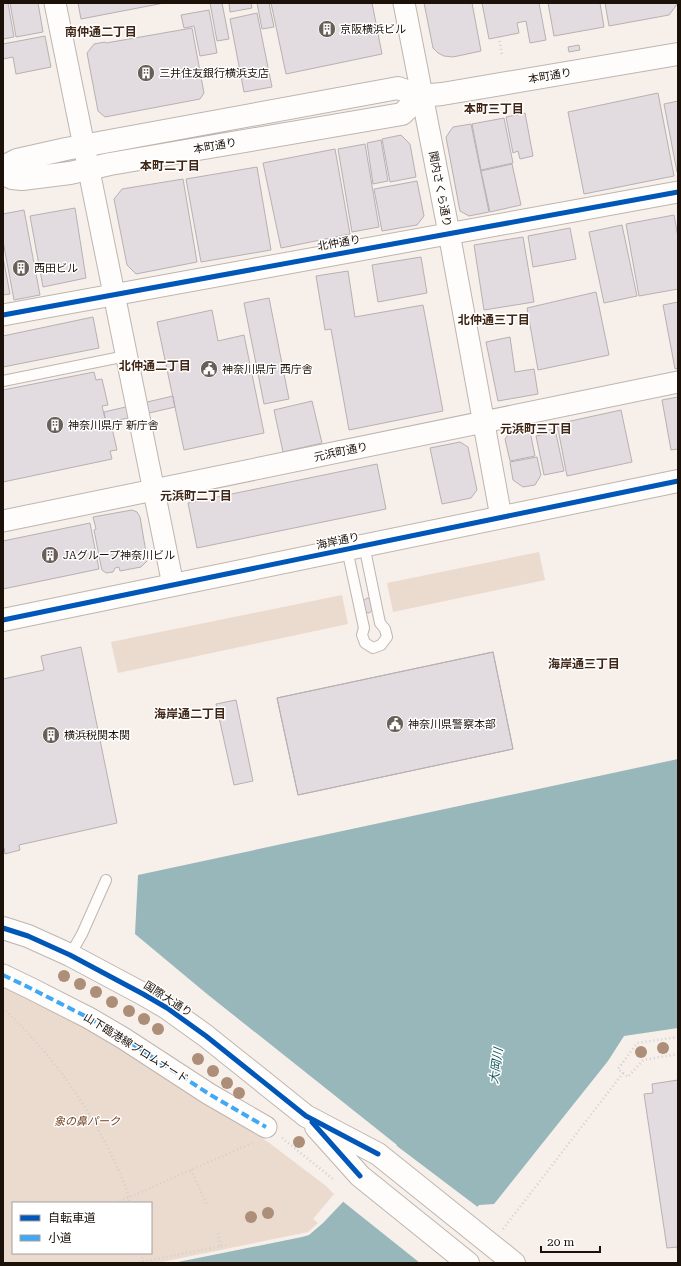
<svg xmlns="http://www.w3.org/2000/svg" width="681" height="1266" font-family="'Roboto Serif','Noto Sans JP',serif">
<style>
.green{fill:#ebdace;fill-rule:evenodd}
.water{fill:#98b7ba}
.pier{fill:#f7efea}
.building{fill:#e2dbe0;stroke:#b7b1b4}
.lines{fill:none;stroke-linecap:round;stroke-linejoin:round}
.lane-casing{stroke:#beb5af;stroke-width:12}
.street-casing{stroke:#beb5af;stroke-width:23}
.secondary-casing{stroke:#beb5af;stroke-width:24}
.highway-casing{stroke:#beb5af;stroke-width:24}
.path{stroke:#d2d0ce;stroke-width:2.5;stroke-dasharray:1 3;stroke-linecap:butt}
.lane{stroke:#fefdfc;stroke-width:10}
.street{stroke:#fefdfc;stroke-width:21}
.secondary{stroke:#fefdfc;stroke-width:22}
.highway{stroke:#fefdfc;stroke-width:22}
.quiet{stroke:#3fa9f5;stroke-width:4;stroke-dasharray:8 4;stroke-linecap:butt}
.cycleway-casing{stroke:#fff;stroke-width:8}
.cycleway{stroke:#0057b8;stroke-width:5}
.tree{fill:#ac8e79}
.labels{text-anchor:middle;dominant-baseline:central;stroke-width:3;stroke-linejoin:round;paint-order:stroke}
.poi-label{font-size:11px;fill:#1c1109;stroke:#fff;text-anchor:start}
.street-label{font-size:11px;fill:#1c1109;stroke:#fff}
.park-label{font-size:11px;font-style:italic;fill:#6f3e1d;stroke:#fff}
.neighbourhood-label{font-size:12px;font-weight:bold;fill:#402615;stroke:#fff}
.water-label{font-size:12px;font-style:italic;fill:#12585f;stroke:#fff}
</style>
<rect width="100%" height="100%" fill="#f7efea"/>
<path class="green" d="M539,552L545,580L393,612L387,583Z
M342,595L348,624L118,673L111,642Z
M3,983L145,1060L268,1142L326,1186L334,1194L313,1219L318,1223L308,1232L157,1263H3ZM13,1203H151V1253H13Z"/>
<path class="water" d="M678,759V1028L624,1036L608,1061L494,1204L479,1205L429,1263H173L302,1237L309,1235L323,1223L397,1145L207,994L135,934L138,875Z"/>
<path class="pier" d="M389,1140L479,1208L432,1263H420L341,1200L394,1145Z"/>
<path class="building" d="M3,3H8L14,37L3,39Z
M10,3H38L43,32L16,37Z
M78,3H164L81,19Z
M210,3H222L229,39L217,41Z
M229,3H251L252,8L230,12Z
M257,3H269L274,27L262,29Z
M271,3H372L382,54L286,74Z
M424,3H472L481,51L453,57L444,56L438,53L433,48Z
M482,3H539L546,40L530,43L526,21L517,23L519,33L489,39Z
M548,3H600L604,27L554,36Z
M605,3H678L669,15L609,26Z
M209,10L217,53L200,56L194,26L184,28L181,15Z
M257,13L272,87L244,92L230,19Z
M192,28L204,93L200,99L105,117L98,111L87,53L94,44L105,42L106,43Z
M45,36L51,67L16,74L13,57L3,59V44Z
M579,45L580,50L569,52L568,47Z
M658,93L674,176L584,194L568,112Z
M678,101V172H677L664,104Z
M525,113L533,156L520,159L518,151L513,153L506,117Z
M504,118L513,163L481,170L472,124Z
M471,124L489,212L469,216L460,211L446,137L453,127Z
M401,135L410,144L416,177L390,182L382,139Z
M381,140L388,181L373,184L367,143Z
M365,144L379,227L352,232L338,149Z
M335,149L350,234L281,248L263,163Z
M512,164L521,205L490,212L481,171Z
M257,167L271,250L201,262L186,179Z
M183,179L197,262L136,274L127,265L114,199L122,189Z
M417,181L424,216L417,225L382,231L374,189Z
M75,208L86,278L43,287L30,216Z
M24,210L40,295L14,300L3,241V214Z
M674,215L678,237V289L639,296L626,224Z
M622,225L637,296L604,303L589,232Z
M570,228L576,259L533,267L528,236Z
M523,237L534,302L484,310L474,245Z
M3,257L10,294L3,295Z
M421,257L427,293L378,302L372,265Z
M348,271L355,317L423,305L443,411L349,430L331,329L325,330L316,276Z
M596,292L609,355L538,370L527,308Z
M269,298L289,399L264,404L244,303Z
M678,302V368L675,369L663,305Z
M212,310L218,341L244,335L264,433L184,450L157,322Z
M93,317L99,348L3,367V336Z
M510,337L515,372L534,369L538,394L498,401L486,342Z
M94,372L96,380L102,379L108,405L102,406L106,423L107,429L112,428L117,450L110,451L112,459L3,482V390Z
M173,396L175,407L106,423L104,412Z
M678,397V449L671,450L662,400Z
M312,401L322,443L283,452L274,410Z
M621,410L632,462L567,476L557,424Z
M529,426L535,456L510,461L505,439L512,430Z
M555,429L564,471L544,475L536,436L550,433L549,430Z
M460,442L468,447L477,490L471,498L442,504L430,448Z
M537,457L541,475L535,485L523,487L513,480L510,462Z
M377,464L386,509L197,548L188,503Z
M132,510L137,512L140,517L147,558V561L141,567L120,571L119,567L115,568L113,572L106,573L102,570L101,566L94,530L96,529L93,517Z
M90,523L99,569L3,589V541Z
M367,598L371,599L373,610L369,613L365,612L363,601Z
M81,647L117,823L19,845L20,850L5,854L4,848H3V679L44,670L41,656Z
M493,652L513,749L298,795L277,698Z
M493,652L513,749L298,795L277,698Z
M236,700L253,781L234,785L216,704Z
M678,1080V1255L677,1247L667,1248L644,1094L653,1093L652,1084Z"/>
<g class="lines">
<defs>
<path id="lane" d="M3,381L126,356
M347,549L364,628L362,635L365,643L373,648L381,645L387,637L385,629L380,623L364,545
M70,955L82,934L106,880"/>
<path id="street" d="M55,3L173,585
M404,3L449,233L501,517
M3,315L678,192
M3,521L678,382
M3,975L30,988L89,1018L123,1038L209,1094L266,1127"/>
<path id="secondary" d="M3,620L678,481
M3,928L28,936L70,955L143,994L167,1008L206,1036L306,1116L378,1154L514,1263
M316,1127L360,1176L468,1263"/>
<path id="highway" d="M3,171L9,164L17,160L66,149L398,88L421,96L442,94L678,54
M3,173L12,178L22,179L70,173L110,164L402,114L421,96"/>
</defs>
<use href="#lane" class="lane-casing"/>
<use href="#street" class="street-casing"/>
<use href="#secondary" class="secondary-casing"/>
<use href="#highway" class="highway-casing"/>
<path class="path" d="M499,37L502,55
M3,1008C47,1050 79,1092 107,1146C116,1165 126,1183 130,1203
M623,1073L628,1077L643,1060L678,1054
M282,1138L333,1179
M191,1170L207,1205
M116,1203L252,1143
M503,1229L623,1073L618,1069L637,1043L678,1037
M218,1233L220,1246
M141,1253L143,1262
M135,1263L227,1245"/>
<use href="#lane" class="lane"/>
<use href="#street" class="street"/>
<use href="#secondary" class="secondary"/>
<use href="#highway" class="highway"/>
<path class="quiet" d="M3,975L30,988L89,1018L123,1038L209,1094L266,1127"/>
<defs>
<path id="cycleway" d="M3,315L678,192
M3,620L678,481
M3,928L28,936L70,955L143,994L167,1008L206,1036L306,1116L378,1154
M312,1122L360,1176"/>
</defs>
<use href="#cycleway" class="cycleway-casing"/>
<use href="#cycleway" class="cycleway"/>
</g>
<g class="tree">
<circle cx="64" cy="976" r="6"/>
<circle cx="80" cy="984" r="6"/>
<circle cx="96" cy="992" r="6"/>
<circle cx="112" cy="1002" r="6"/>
<circle cx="129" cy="1011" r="6"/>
<circle cx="144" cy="1019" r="6"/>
<circle cx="158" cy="1029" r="6"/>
<circle cx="663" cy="1048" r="6"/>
<circle cx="641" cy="1052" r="6"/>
<circle cx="198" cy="1059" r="6"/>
<circle cx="213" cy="1071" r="6"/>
<circle cx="227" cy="1083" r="6"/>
<circle cx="239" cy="1093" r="6"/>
<circle cx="299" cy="1142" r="6"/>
<circle cx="268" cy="1213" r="6"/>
<circle cx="251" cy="1217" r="6"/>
</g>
<defs>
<symbol id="building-disc" viewBox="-11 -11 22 22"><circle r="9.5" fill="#695f58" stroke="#fff"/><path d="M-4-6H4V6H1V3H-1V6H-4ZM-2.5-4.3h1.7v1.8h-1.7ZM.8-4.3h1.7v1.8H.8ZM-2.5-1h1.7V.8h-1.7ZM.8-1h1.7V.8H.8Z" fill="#fff"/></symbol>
<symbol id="civic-disc" viewBox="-11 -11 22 22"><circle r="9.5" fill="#695f58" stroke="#fff"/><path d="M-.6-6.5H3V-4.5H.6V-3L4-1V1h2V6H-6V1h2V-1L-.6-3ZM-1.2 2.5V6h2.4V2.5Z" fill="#fff"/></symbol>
</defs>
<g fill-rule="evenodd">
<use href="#building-disc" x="317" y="19" width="20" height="20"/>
<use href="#building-disc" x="136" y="63" width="20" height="20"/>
<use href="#building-disc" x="11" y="258" width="20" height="20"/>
<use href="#civic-disc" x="199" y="359" width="20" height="20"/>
<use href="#building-disc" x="45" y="415" width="20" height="20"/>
<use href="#building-disc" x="40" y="545" width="20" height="20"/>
<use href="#civic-disc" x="385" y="714" width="20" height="20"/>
<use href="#building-disc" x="41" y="725" width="20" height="20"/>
</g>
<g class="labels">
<g class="poi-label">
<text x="340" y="29">京阪横浜ビル</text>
<text x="159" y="73">三井住友銀行横浜支店</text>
<text x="34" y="268">西田ビル</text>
<text x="222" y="369">神奈川県庁 西庁舎</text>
<text x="68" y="425">神奈川県庁 新庁舎</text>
<text x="63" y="555">JAグループ神奈川ビル</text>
<text x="408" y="724">神奈川県警察本部</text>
<text x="64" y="735">横浜税関本関</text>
</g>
<g class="street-label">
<text transform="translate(550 76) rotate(-10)">本町通り</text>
<text transform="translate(215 146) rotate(-10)">本町通り</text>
<text transform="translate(440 189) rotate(79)">関内さくら通り</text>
<text transform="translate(339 243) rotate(-10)">北仲通り</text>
<text transform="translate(341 452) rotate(-12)">元浜町通り</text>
<text transform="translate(338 541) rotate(-12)">海岸通り</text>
<text transform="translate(168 999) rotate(33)">国際大通り</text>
<text transform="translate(136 1048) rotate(32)">山下臨港線プロムナード</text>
</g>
<g class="park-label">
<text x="87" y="1121">象の鼻パーク</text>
</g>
<g class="neighbourhood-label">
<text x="101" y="32">南仲通二丁目</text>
<text x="494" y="109">本町三丁目</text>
<text x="170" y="166">本町二丁目</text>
<text x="494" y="320">北仲通三丁目</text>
<text x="155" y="366">北仲通二丁目</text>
<text x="536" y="429">元浜町三丁目</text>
<text x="196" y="496">元浜町二丁目</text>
<text x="584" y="664">海岸通三丁目</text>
<text x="190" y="714">海岸通二丁目</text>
</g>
<g class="water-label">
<text transform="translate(496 1066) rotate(-82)">大岡川</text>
</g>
</g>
<rect width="681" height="1266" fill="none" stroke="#1c1109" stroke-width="8"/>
<rect x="12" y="1202" width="140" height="52" fill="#ffffff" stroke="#a4a09d"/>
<rect x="20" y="1215" width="20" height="6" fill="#0057b8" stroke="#a4a09d"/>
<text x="48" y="1222" font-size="12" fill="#1c1109">自転車道</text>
<rect x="20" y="1235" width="20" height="6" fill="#3fa9f5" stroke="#a4a09d"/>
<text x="48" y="1242" font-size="12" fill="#1c1109">小道</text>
<path d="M541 1246v6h59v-6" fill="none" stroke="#1c1109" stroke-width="2"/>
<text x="547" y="1246" font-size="12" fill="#1c1109" stroke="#ffffff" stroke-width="3" paint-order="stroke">20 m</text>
</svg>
